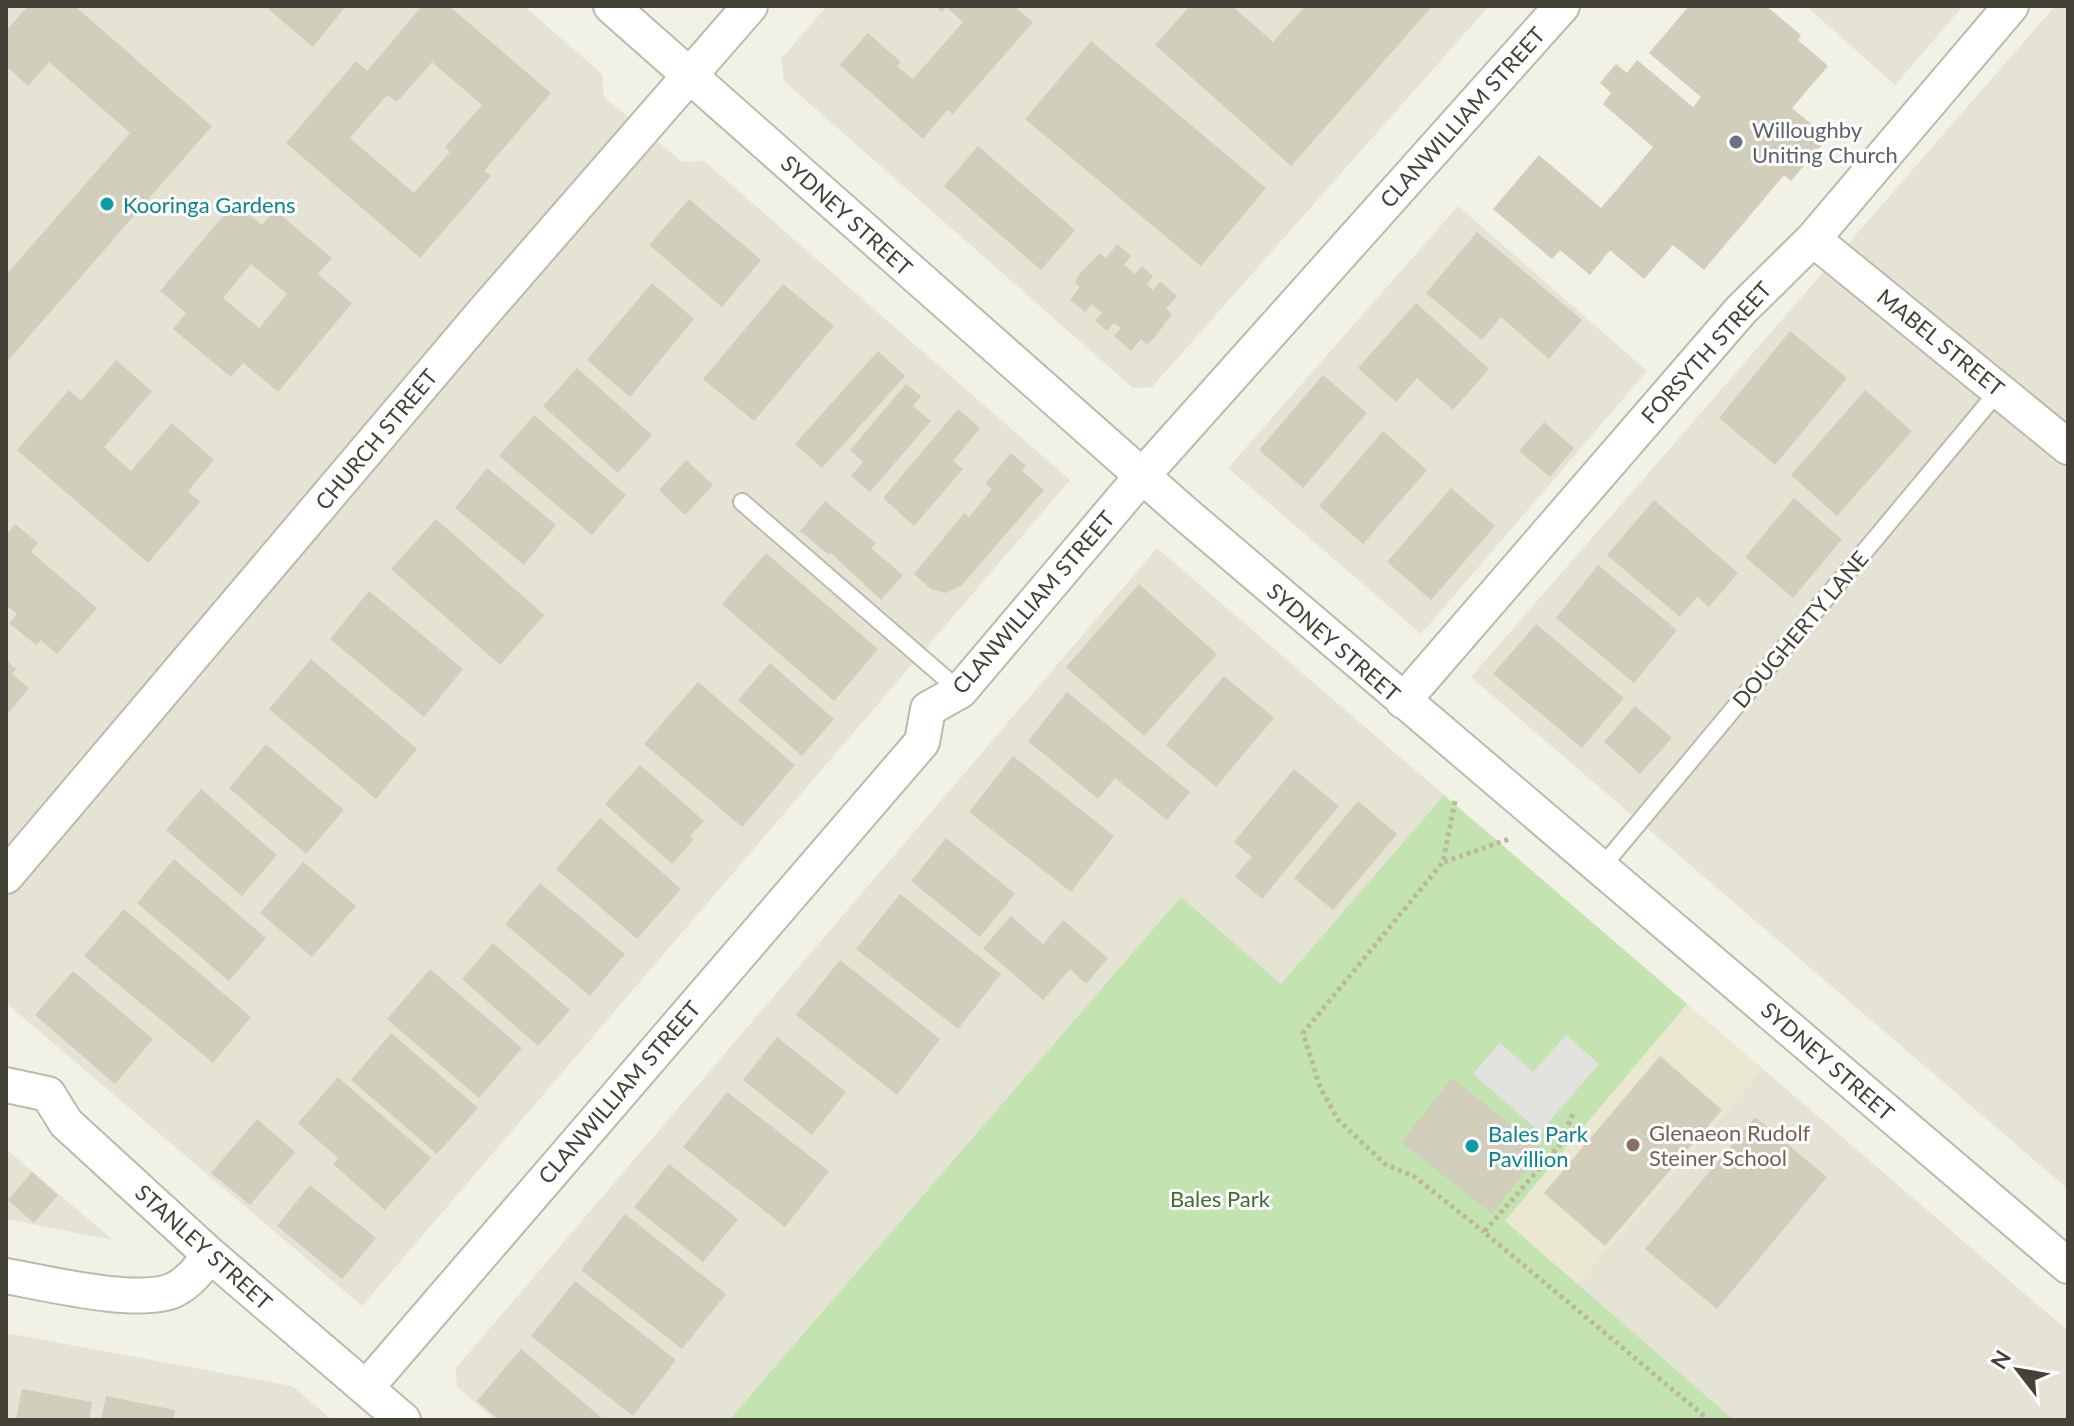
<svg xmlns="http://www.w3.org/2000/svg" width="2074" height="1426" font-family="Lato,sans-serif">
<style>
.residential{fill:#e5e3d4}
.education{fill:#eae8d1}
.green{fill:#c3e3b1}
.parking{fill:#e3e2de}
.building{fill:#d2cebc;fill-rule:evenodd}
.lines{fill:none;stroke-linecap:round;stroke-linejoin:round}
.lane-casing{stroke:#bcbaa9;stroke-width:20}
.street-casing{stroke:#bcbaa9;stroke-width:38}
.path{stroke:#bdb89c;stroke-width:5;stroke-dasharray:4 4;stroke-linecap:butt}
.lane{stroke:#fff;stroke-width:16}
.street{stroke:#fff;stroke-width:34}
.worship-dot{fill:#6b7280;stroke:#fff;stroke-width:3}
.culture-dot{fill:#0f9aa8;stroke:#fff;stroke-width:3}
.education-dot{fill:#8d6e63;stroke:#fff;stroke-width:3}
.labels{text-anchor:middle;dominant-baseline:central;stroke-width:6;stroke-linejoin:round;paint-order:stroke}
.street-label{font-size:22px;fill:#444136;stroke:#fff}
.worship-label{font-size:22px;fill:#5b616d;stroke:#fff;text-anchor:start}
.culture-label{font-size:22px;fill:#0d838f;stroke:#fff;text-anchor:start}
.education-label{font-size:22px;fill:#785e54;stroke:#fff;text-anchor:start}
.park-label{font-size:22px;fill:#39712d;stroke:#fff}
</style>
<rect width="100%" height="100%" fill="#f2f1e6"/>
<path class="residential" d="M6,6H524L602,74L604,97L682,162L704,161L1070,480L362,1306L6,1003Z
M827,6H1489L1152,387L1133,388L784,81L781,59Z
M1806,6H1963L1895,85Z
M2055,6H2068V1189L1471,677Z
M1458,206L1647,371L1421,634L1228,468Z
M1157,548L1444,795L1281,985L1181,898L729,1420H495L457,1387L456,1368Z
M1763,1069L2068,1331V1420H1734L1577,1284Z
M6,1149L113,1240L6,1219Z
M6,1333L292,1386L332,1420H6Z"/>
<path class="education" d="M1687,1004L1763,1069L1577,1284L1505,1221Z"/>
<path class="green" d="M1444,795L1687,1004L1505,1221L1734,1420H729L1181,897L1281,984Z"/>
<path class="parking" d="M1566,1035L1599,1064L1540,1132L1473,1074L1500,1043L1533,1072Z"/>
<path class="building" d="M28,6H75L212,126L6,363V275L130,133L49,62L28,86L6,66V31Z
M271,6H346L313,47L268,9Z
M422,6H449L551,93L484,171L491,176L420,258L286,143L356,61L367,71ZM432,62L482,105L445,147L450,152L414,193L350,138L387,95L397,102Z
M936,6H1014L1033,22L953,114L947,110L923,139L840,65L868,33L901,62L897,66L913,79L963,22L946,7L942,12Z
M1190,6H1232L1273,42L1305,6H1426L1430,9L1291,166L1155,45Z
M1689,6H1766L1801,35L1798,40L1828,66L1792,108L1828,138L1791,181L1784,175L1704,270L1673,245L1644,279L1610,250L1590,275L1560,250L1552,259L1493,209L1539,155L1601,208L1653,147L1603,104L1611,93L1600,83L1616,64L1627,73L1637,60L1693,107L1701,97L1649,53Z
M1091,41L1266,188L1201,266L1025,119Z
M978,146L1075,230L1041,270L944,186Z
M689,199L761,260L722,307L649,245Z
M234,203L262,225L275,210L332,258L318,274L352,303L278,392L243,363L231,377L173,329L186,313L160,291ZM251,264L287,294L259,328L223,298Z
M1477,232L1582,320L1549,359L1501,317L1482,340L1426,293Z
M1117,244L1131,256L1124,265L1135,274L1142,266L1153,276L1147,284L1153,290L1160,281L1177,296L1166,309L1172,314L1155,337L1147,344L1141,339L1131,351L1114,336L1121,328L1114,323L1107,331L1095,321L1102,313L1092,304L1085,312L1070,300L1080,287L1075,283L1080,273L1100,253L1106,258Z
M652,283L694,319L630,397L587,360Z
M783,284L834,326L754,421L703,379Z
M1416,303L1489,369L1453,410L1417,378L1396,402L1358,368Z
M1790,331L1847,378L1775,465L1719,418Z
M878,351L905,376L822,468L795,444Z
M116,360L152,391L104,447L131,471L172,423L214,460L188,491L200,502L148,563L17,450L69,390L81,401Z
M577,368L652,435L618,473L543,406Z
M1323,375L1367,413L1303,488L1259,450Z
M906,384L921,396L913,406L931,421L870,492L851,476L863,462L850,450Z
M1865,390L1912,431L1837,516L1791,475Z
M958,409L980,428L953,461L963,469L914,526L883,498Z
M534,415L626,495L592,535L499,456Z
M1544,422L1574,448L1550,477L1519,451Z
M1383,431L1427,470L1363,544L1319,506Z
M1011,453L1026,466L1022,471L1044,490L962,585L946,593L931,589L914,574L964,513L969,517L992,489L985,484Z
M686,460L713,485L685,515L659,490Z
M487,468L556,525L524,565L455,508Z
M1451,488L1495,526L1431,600L1387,562Z
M1794,498L1842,539L1793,598L1745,557Z
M1654,500L1738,573L1709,607L1697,597L1680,617L1607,555Z
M825,501L876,543L871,548L903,575L881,600L831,553L829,555L800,531Z
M436,519L544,615L500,665L391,569Z
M15,524L38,543L31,552L97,608L57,654L41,640L36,645L9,623L17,614L6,605V535Z
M766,553L878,649L834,701L722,604Z
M1598,565L1677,630L1634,683L1556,618Z
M1139,584L1217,654L1144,736L1066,667Z
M369,591L463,669L424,717L330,639Z
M1536,624L1624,698L1582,748L1493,674Z
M311,659L417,749L376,799L269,709Z
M6,660L16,669L12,674L29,688L6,716Z
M770,663L834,719L802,756L738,700Z
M1224,676L1274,718L1216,787L1166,745Z
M698,682L795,765L742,827L644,744Z
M1067,692L1190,792L1167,820L1115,778L1098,799L1028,741Z
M1635,706L1672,738L1640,774L1604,742Z
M266,744L344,810L306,854L229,788Z
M1013,756L1114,836L1071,892L969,812Z
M640,765L704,821L690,836L694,839L672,864L605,804Z
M1294,769L1339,806L1262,899L1235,876L1252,857L1234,842Z
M201,789L277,855L242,896L166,830Z
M1358,801L1397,834L1333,910L1294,878Z
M600,818L681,889L637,939L556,869Z
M946,838L1015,894L980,937L911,881Z
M174,859L266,938L229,981L137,903Z
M303,862L356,906L312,957L260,913Z
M540,883L625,954L590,996L505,924Z
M900,894L1001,974L958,1029L856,949Z
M124,909L251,1017L213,1063L84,956Z
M1011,916L1043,944L1063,920L1108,958L1086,984L1070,969L1043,1000L983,948Z
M493,943L570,1010L538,1046L462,979Z
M840,960L940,1039L897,1095L796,1015Z
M430,969L522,1048L479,1098L387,1019Z
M73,971L153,1039L115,1084L35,1015Z
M391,1033L478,1108L437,1154L351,1080Z
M777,1037L846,1092L812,1135L743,1080Z
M1660,1056L1722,1110L1605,1246L1544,1193Z
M338,1077L431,1158L385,1210L333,1164L338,1158L298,1123Z
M1452,1078L1542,1149L1492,1214L1401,1142Z
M727,1092L829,1171L785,1227L683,1147Z
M1755,1117L1827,1177L1717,1309L1645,1249Z
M257,1119L295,1152L250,1205L211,1173Z
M669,1164L738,1219L703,1262L634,1207Z
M32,1172L58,1195L34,1223L8,1200Z
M310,1185L376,1238L342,1279L277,1226Z
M625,1214L726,1294L682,1349L581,1270Z
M575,1281L676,1360L633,1416L531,1336Z
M521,1349L604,1420H499L477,1401Z
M22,1389L92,1402L89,1420H16Z
M106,1396L175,1410L173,1420H101Z"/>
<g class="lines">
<defs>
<path id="lane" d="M742,502L960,691
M1601,868L2000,389"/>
<path id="street" d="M611,6L1182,511L2068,1266
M1813,239L2068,447
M1403,701L1741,310L1813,239L2011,6
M6,876L483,313L750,6
M6,1085L48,1094L66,1123L210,1255L403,1420
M6,1276C45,1283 139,1306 174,1290C190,1282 200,1268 210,1255
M366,1388L922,742L928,709L960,691L1142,476L1562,6"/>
</defs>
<use href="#lane" class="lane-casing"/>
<use href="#street" class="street-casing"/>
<path class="path" d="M1455,801L1443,862L1303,1033L1320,1087L1338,1120L1385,1164L1415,1177L1484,1232
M1444,862L1509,839
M1573,1114L1559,1146L1484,1232L1709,1420"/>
<use href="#lane" class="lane"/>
<use href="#street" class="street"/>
</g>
<circle class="worship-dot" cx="1736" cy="142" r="8"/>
<g class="culture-dot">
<circle cx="107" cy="204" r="8"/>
<circle cx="1472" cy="1146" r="8"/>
</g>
<circle class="education-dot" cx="1633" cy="1145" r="8"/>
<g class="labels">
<g class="street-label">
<text transform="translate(1462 117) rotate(-48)">CLANWILLIAM STREET</text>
<text transform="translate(847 215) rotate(42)">SYDNEY STREET</text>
<text transform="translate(1941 342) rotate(39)">MABEL STREET</text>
<text transform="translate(1706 352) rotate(-48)">FORSYTH STREET</text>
<text transform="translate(376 439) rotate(-50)">CHURCH STREET</text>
<text transform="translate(1033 602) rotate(-49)">CLANWILLIAM STREET</text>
<text transform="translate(1800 629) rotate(-50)">DOUGHERTY LANE</text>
<text transform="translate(1334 642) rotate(41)">SYDNEY STREET</text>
<text transform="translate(1828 1061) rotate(41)">SYDNEY STREET</text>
<text transform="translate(619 1092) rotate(-49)">CLANWILLIAM STREET</text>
<text transform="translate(204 1247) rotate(42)">STANLEY STREET</text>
</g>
<g class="worship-label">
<text x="1752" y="129">Willoughby<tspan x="1752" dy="25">Uniting Church</tspan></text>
</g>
<g class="culture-label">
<text x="123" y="204">Kooringa Gardens</text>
<text x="1488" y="1133">Bales Park<tspan x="1488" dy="25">Pavillion</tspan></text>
</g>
<g class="education-label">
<text x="1649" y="1132">Glenaeon Rudolf<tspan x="1649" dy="25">Steiner School</tspan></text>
</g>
<g class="park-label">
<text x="1220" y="1198">Bales Park</text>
</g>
</g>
<rect width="2074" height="1426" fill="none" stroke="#444136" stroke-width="16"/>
<g transform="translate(2018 1370) rotate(301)" stroke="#ffffff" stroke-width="6" paint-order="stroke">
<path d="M0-6L14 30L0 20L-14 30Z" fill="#444136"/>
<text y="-12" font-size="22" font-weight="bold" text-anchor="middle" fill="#444136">N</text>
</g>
</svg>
